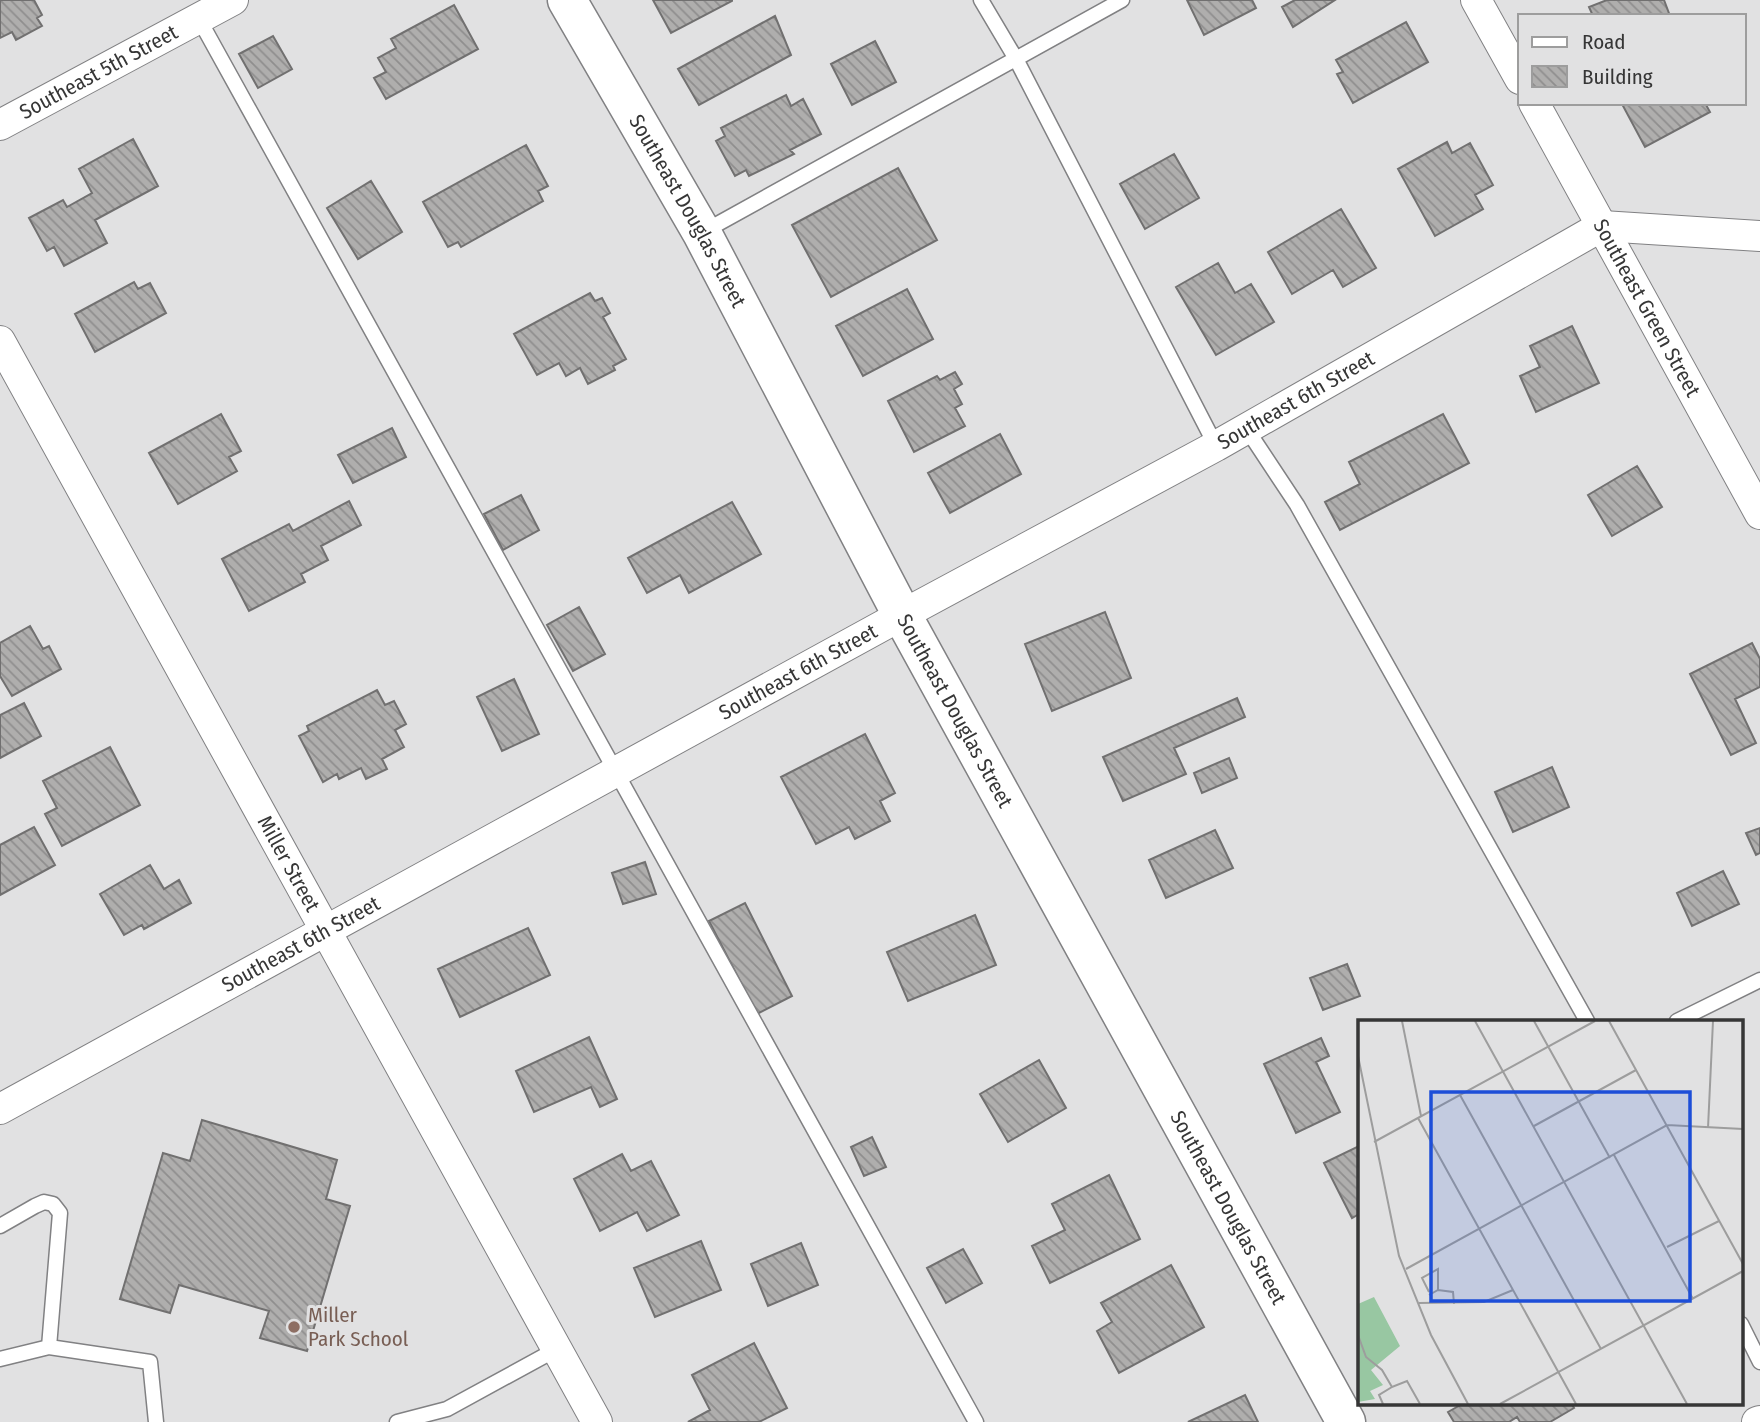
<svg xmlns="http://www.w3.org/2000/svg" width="1760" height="1422" font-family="'Fira Sans Condensed',sans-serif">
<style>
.building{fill:url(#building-back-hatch);stroke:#717070;stroke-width:2}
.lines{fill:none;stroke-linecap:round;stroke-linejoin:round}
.lane-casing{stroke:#818183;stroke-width:17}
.street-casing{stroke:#818183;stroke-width:32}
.secondary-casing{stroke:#818183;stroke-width:41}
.lane{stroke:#fff;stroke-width:14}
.street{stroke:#fff;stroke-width:30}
.secondary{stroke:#fff;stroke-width:38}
.education-dot{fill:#8d6e63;stroke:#e1e1e2;stroke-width:2.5}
.labels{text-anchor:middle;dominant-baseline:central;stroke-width:6;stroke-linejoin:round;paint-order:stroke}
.street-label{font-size:21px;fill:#363636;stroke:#e1e1e2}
.education-label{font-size:21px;fill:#785e54;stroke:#e1e1e2;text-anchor:start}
.inset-road{fill:none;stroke:#9d9d9d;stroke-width:2}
.view{fill:#1d4ed8;fill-opacity:0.15;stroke:#1d4ed8;stroke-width:3.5}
.inset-edge{fill:none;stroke:#363636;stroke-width:3.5}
</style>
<defs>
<pattern id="building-back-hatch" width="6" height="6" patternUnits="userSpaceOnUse" patternTransform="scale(1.75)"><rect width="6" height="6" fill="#afaead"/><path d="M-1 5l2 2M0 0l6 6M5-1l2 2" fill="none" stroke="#8f8e8e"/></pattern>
</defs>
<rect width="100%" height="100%" fill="#e1e1e2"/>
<path class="building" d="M0,0H34L42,15L37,18L42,26L16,40L12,32L0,38Z
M653,0H732V1L671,33Z
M1187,0H1252L1256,8L1204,35Z
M1295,0H1335L1293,27L1282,7Z
M1607,0H1664L1670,16H1593L1589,7Z
M454,5L478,49L386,99L374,78L386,72L378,58L396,48L391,39Z
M775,16L791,55L699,105L678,69Z
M1406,22L1428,62L1353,103L1337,74L1343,72L1336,60Z
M273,36L292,69L258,88L239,54Z
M875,41L896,82L852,105L831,64Z
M786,95L791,106L803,99L821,134L790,150L794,154L749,176L746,170L735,176L716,141L725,136L721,128Z
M1705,103L1710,112L1645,147L1622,104Z
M133,139L158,186L95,220L107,243L64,266L54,247L47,251L29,218L63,200L67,207L92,193L79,169Z
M1447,142L1452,153L1470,143L1493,185L1475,195L1483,209L1435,236L1398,169Z
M526,145L548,186L538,191L543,201L461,247L458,242L448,247L423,202Z
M1174,154L1199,198L1145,229L1120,184Z
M898,168L937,240L831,297L792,225Z
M371,181L402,232L358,259L327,208Z
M1341,209L1376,268L1343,287L1333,270L1292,294L1268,252Z
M1218,263L1235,293L1251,284L1274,322L1216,355L1176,287Z
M134,282L138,289L150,283L166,313L95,352L75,314Z
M907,289L933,339L863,376L836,326Z
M590,293L595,301L602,298L610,313L603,317L626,359L613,366L615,370L588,384L580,368L566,376L559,363L537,375L514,334Z
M1572,326L1599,383L1536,412L1520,376L1540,367L1530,346Z
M955,372L962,384L954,389L962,404L955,408L965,426L914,452L888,401L937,376L940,380Z
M221,414L241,451L229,457L237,471L178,504L149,453Z
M1443,414L1469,463L1340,530L1325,502L1360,484L1349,462Z
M392,428L406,457L353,483L338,455Z
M1000,434L1021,474L950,513L928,473Z
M1637,466L1662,507L1612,536L1588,495Z
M521,495L539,530L503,550L484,514Z
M349,501L361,525L321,546L328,560L301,574L305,582L249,611L222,559L289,524L293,531Z
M732,502L761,554L689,593L680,575L647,593L628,558Z
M579,607L605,654L573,671L547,625Z
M1105,612L1131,678L1052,711L1025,644Z
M30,626L43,649L49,646L61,669L12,696L0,676V643Z
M1752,643L1760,659V687L1735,699L1756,743L1731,755L1690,674Z
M514,679L539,734L502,751L477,697Z
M377,690L385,705L394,701L406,724L395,730L404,747L382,759L387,769L366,779L361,768L339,779L337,774L323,782L299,736L309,731L307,726Z
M1237,698L1245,717L1174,748L1186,774L1123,801L1103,757Z
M24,703L41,736L0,758V715Z
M865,734L895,793L880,801L890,821L855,839L849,827L816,844L781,777Z
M110,747L140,805L62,846L45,814L57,808L43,781Z
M1229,758L1237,778L1202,793L1194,773Z
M1552,767L1569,807L1513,832L1495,792Z
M34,827L55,865L0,895V845Z
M1760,828V853L1756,855L1746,833Z
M1215,830L1233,868L1166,898L1149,860Z
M645,862L656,894L623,904L612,873Z
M150,865L164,889L179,880L191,903L144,929L142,925L124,935L100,894Z
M1723,871L1739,904L1692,926L1677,893Z
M745,903L792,996L757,1014L709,921Z
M975,915L996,965L908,1001L887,952Z
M528,928L550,975L460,1017L438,969Z
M1347,964L1360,996L1323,1010L1310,978Z
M589,1037L617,1099L600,1107L591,1087L534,1112L516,1071Z
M1321,1038L1329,1056L1316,1062L1340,1112L1296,1133L1264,1064Z
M1039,1060L1066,1108L1008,1142L980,1094Z
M202,1120L337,1160L326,1199L350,1206L307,1351L260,1338L269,1311L179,1285L170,1313L120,1299L163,1153L190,1161Z
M872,1137L886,1167L864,1176L851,1147Z
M1359,1146V1214L1352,1218L1324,1163Z
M622,1154L631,1171L651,1161L679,1215L647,1231L637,1212L600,1231L574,1179Z
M1109,1175L1140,1239L1050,1283L1032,1246L1065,1230L1052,1204Z
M701,1241L721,1290L655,1317L634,1268Z
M801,1243L818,1285L768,1306L751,1264Z
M963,1249L982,1283L946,1303L927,1268Z
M1171,1265L1204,1327L1119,1373L1097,1331L1112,1322L1101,1303Z
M754,1343L787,1408L759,1422H688L710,1410L692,1375Z
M1245,1395L1258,1422H1188Z
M1464,1403H1571L1574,1408L1550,1422H1520L1517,1417L1509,1422H1454L1448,1412Z"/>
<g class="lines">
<defs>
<path id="lane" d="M981,0L1016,59L1216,446
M199,19L976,1422
M703,232L1122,0
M1246,428L1297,505L1587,1021
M1677,1021L1760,980
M0,1226L35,1206L44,1202L53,1204L60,1213L49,1347
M1741,1324L1760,1362
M0,1359L49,1347L150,1362L156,1422
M397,1422L447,1409L557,1349"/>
<g id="street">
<path d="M1476,0L1520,79"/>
<path id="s1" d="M1534,103L1760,514"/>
<path id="s2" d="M0,125L233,0"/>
<path id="s3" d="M0,341L597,1422"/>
<path id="s4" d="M0,1109L902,615L1216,446L1602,226L1760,236"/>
<path d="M1757,1422L1760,1421"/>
</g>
<g id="secondary">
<path id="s5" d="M567,0L702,233L902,615L1346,1422"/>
</g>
</defs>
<use href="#lane" class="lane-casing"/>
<use href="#street" class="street-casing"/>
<use href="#secondary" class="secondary-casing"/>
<use href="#lane" class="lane"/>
<use href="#street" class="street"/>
<use href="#secondary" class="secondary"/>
</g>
<circle class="education-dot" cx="294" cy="1327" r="7"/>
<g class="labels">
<g class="street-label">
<text stroke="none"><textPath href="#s2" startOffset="112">Southeast 5th Street</textPath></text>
<text stroke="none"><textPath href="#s5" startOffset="243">Southeast Douglas Street</textPath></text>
<text stroke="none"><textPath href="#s1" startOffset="234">Southeast Green Street</textPath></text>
<text stroke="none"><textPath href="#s4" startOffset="1477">Southeast 6th Street</textPath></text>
<text stroke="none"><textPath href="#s4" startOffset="910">Southeast 6th Street</textPath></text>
<text stroke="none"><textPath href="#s5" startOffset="810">Southeast Douglas Street</textPath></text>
<text stroke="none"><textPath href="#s3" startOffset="597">Miller Street</textPath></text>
<text stroke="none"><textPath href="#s4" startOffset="343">Southeast 6th Street</textPath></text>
<text stroke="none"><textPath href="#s5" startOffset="1377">Southeast Douglas Street</textPath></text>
</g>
<g class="education-label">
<text x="308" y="1315">Miller<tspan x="308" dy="24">Park School</tspan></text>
</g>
</g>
<g transform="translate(1358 1020)">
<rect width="385" height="385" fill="#e1e1e2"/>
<path d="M16,277L42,326L13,350L25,365L12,371L17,379L0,382V284Z" fill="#98c7a2"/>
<path class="inset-road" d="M44,1L63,96M117,1L329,384M176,1L252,138M251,1L385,244M0,36L41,236L73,315L110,384M102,75L243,329M60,98L218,384M176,106L278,50M350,108L355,1M16,122L237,1M256,135L335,279M309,227L361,201M48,249L309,105L385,109M71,272L64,258L80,249V270M71,275L80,270L95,272L96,284M61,283L126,282L155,270M0,315L8,337L24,350L34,367L49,361L62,384M25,384L21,375L34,367M142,384L385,251"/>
<path class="view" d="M73,72H332V281H73Z"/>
<rect width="385" height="385" class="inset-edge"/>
</g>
<rect x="1518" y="14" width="228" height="91" fill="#e1e1e2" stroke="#9d9d9d" stroke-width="2"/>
<rect x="1532" y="37" width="35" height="10" fill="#ffffff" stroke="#9d9d9d" stroke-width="2"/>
<text x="1582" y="49" font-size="21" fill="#363636">Road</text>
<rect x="1532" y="66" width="35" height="21" fill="url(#building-back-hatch)" stroke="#9d9d9d" stroke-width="2"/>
<text x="1582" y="84" font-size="21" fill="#363636">Building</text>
</svg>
